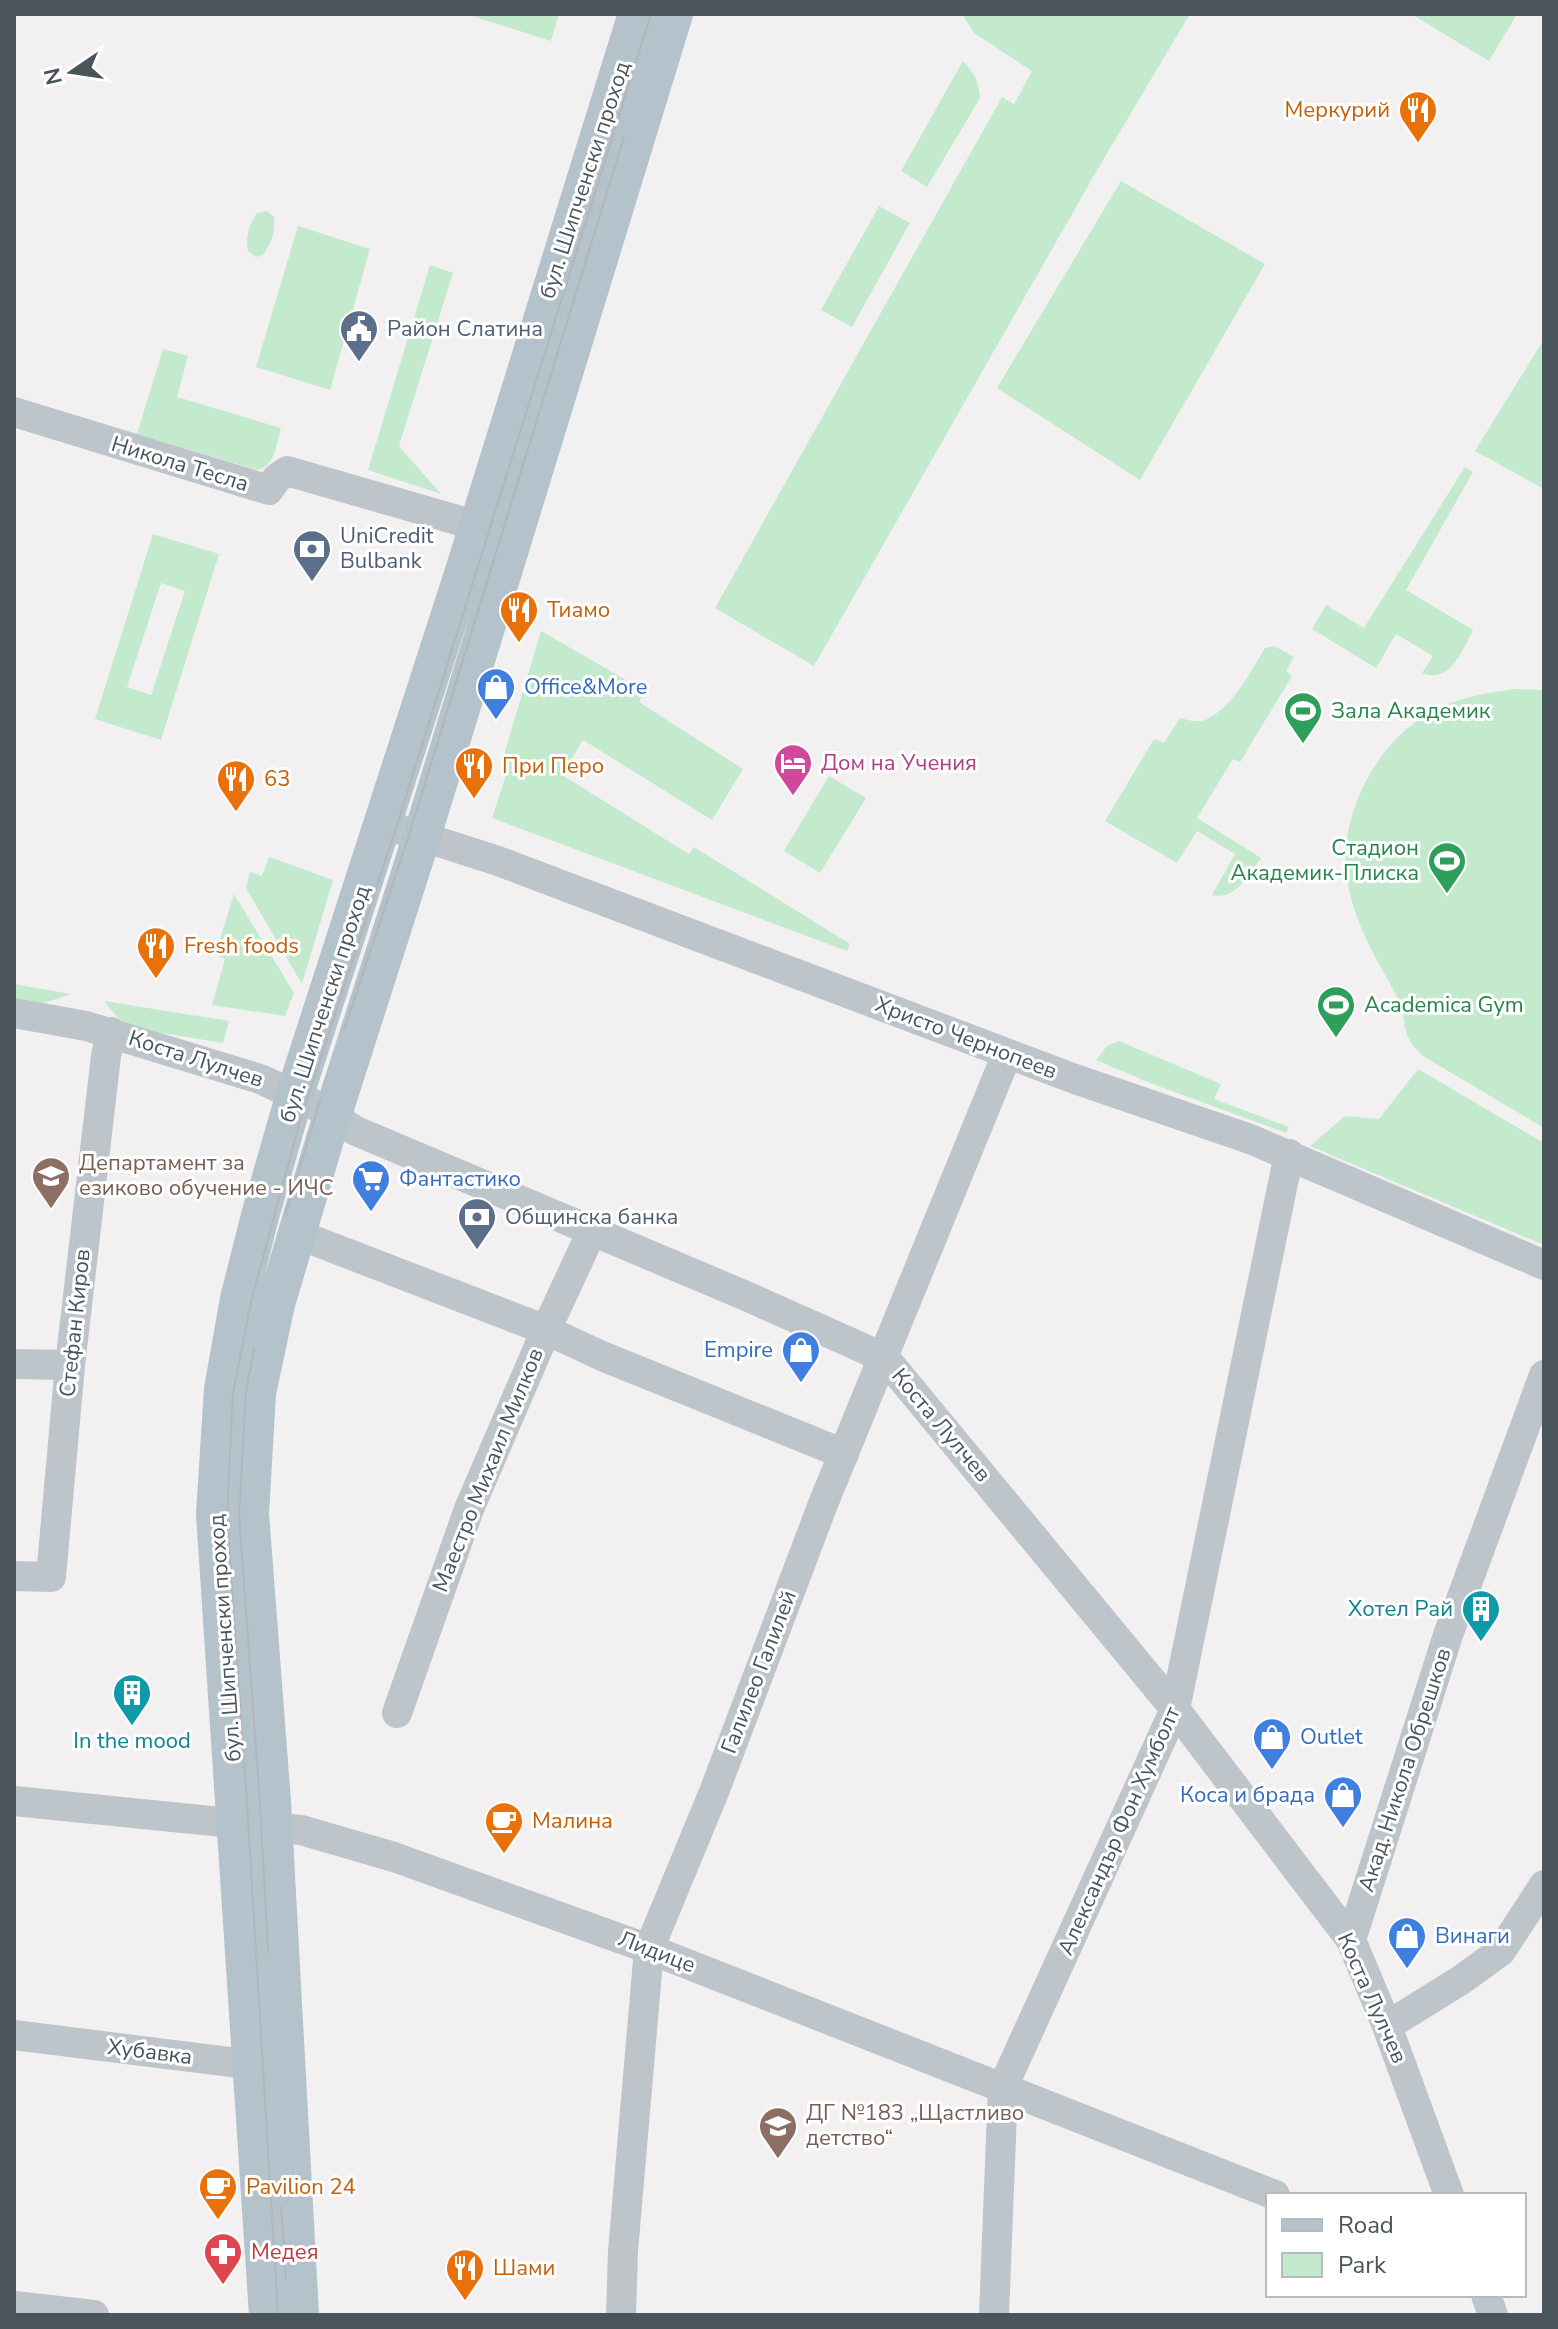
<svg xmlns="http://www.w3.org/2000/svg" width="1558" height="2329" font-family="'Nunito Sans',sans-serif">
<style>
.green{fill:#c4eace;fill-rule:evenodd}
.lines{fill:none;stroke-linecap:round;stroke-linejoin:round}
.minor{stroke:#bdc5cb;stroke-width:30}
.major{stroke:#b3c2cb;stroke-width:38}
.tram{stroke:#b3b6b9;stroke-width:2}
.labels{text-anchor:middle;dominant-baseline:central;stroke-width:6;stroke-linejoin:round;paint-order:stroke}
.food-label{font-size:22px;fill:#c56008;stroke:#fff;text-anchor:start}
.street-label{font-size:22px;fill:#4a555b;stroke:#fff}
.service-label{font-size:22px;fill:#4e5e75;stroke:#fff;text-anchor:start}
.shop-label{font-size:22px;fill:#366cbe;stroke:#fff;text-anchor:start}
.leisure-label{font-size:22px;fill:#27864d;stroke:#fff;text-anchor:start}
.hotel-label{font-size:22px;fill:#b23c85;stroke:#fff;text-anchor:start}
.education-label{font-size:22px;fill:#785e54;stroke:#fff;text-anchor:start}
.culture-label{font-size:22px;fill:#0d838f;stroke:#fff;text-anchor:end}
.health-label{font-size:22px;fill:#be3a42;stroke:#fff;text-anchor:start}
</style>
<rect width="100%" height="100%" fill="#f2f0f0"/>
<path class="green" d="M466,14H559L551,41Z
M962,14H1190L1100,165L814,666L715,608L1002,97L1014,104L1032,71L974,33Z
M1411,14H1517L1489,61Z
M963,61C974,73 979,81 980,98L927,187L901,171Z
M1121,181L1265,264L1140,480L997,388Z
M879,206L910,223L852,327L821,310Z
M267,211L274,217C276,232 271,243 263,255L256,257L248,251C245,239 249,223 257,213Z
M298,226L370,249L330,390L256,367Z
M430,265L453,273L399,446L441,494L368,470Z
M1544,339V489L1475,451Z
M163,349L188,356L177,397L281,428C276,444 276,465 258,470L137,434Z
M1465,467L1473,472L1406,590L1473,630C1463,649 1450,685 1422,673L1433,656L1396,634L1376,668L1312,629L1326,605L1364,628Z
M153,534L219,554L161,740L95,719ZM161,583L185,591L151,695L127,687Z
M541,631L645,691L639,702L743,769L712,820L583,740L562,775L689,854L694,847L850,944L847,951L492,818L507,772L505,751Z
M1274,646L1294,657L1286,671L1292,676L1240,762L1233,759L1197,818L1261,858C1249,875 1235,901 1212,895L1235,854L1197,831L1177,863L1105,821L1154,739L1164,743L1180,718C1188,720 1197,723 1205,720C1231,710 1251,671 1265,648Z
M1514,689L1544,690V1128L1423,1056C1416,1049 1408,1041 1406,1031C1403,1022 1404,1011 1400,1002C1379,963 1356,928 1348,884C1336,819 1374,744 1431,712C1456,698 1486,693 1514,689Z
M829,776L866,798L820,873L784,851Z
M269,857L333,880L302,984L246,888L250,872L262,876Z
M234,894L294,993L285,1016L212,1005L225,959L215,955Z
M14,984L71,994L32,1007L14,1004Z
M104,1001L229,1021L223,1043L132,1028L118,1018Z
M1119,1041L1221,1084L1214,1099L1289,1127L1286,1133L1150,1083L1096,1060L1107,1046Z
M1418,1069L1544,1143V1245L1310,1146L1345,1116L1379,1119Z"/>
<g class="lines">
<path class="minor" d="M14,412L269,490L277,478L287,471L478,526
M383,824L498,861L1075,1079L1250,1139L1544,1265
M14,1013L86,1026L260,1079L308,1101L356,1131L746,1296L885,1358L1175,1709L1351,1940L1387,2026L1449,2195
M297,1234L546,1330L602,1356L844,1454
M14,1364L70,1365
M14,1576L51,1577L70,1365L106,1056L111,1032
M397,1713L469,1509L546,1330L592,1231
M14,1801L301,1830L394,1857L649,1949L1275,2195
M1351,1940L1448,1635L1544,1375
M1387,2026L1461,1980L1501,1951L1544,1885
M14,2035L270,2067
M1486,2295L1493,2315
M14,2306L94,2315
M621,2315L623,2251L649,1949L714,1792L823,1504L1007,1054
M994,2315L1003,2087L1175,1709L1289,1154"/>
<path class="major" d="M268,2315L215,1514L223,1389L239,1299L260,1216L295,1094L465,568L637,14
M300,2315L272,1802L250,1514L257,1393L276,1304L325,1139L422,836L674,14"/>
<path class="tram" d="M344,1030L410,832L624,137
M286,1213L321,1098
M254,1349L246,1392L239,1515L260,1803L268,1952
M281,2207L286,2279
M278,2315L247,1804L227,1515L233,1393L251,1302L298,1128L396,828L651,14"/>
</g>
<defs>
<symbol id="restaurant-pin" viewBox="-11 -11 22 30"><path d="M0 17L-7.5 6A9.5 9.5 0 1 1 7.5 6Z" fill="#e8710a" stroke="#fff"/><path d="M-5-6h1v4h1v-4h1v4h1v-4h1v5L-1.5 .5V6h-2V.5L-5-1ZM5-6V6H3V1.5H1.5Q1.5-4 5-6Z" fill="#fff"/></symbol>
<symbol id="civic-pin" viewBox="-11 -11 22 30"><path d="M0 17L-7.5 6A9.5 9.5 0 1 1 7.5 6Z" fill="#5c6f8a" stroke="#fff"/><path d="M-.6-6.5H3V-4.5H.6V-3L4-1V1h2V6H-6V1h2V-1L-.6-3ZM-1.2 2.5V6h2.4V2.5Z" fill="#fff"/></symbol>
<symbol id="bank-pin" viewBox="-11 -11 22 30"><path d="M0 17L-7.5 6A9.5 9.5 0 1 1 7.5 6Z" fill="#5c6f8a" stroke="#fff"/><path d="M-6-4H6V4H-6ZM0-2.3a2.3 2.3 0 1 0 0 4.6a2.3 2.3 0 1 0 0-4.6Z" fill="#fff"/></symbol>
<symbol id="shop-pin" viewBox="-11 -11 22 30"><path d="M0 17L-7.5 6A9.5 9.5 0 1 1 7.5 6Z" fill="#3f7fe0" stroke="#fff"/><path d="M-5-2.5h2.3a2.7 3.5 0 0 1 5.4 0H5L5.5 6h-11ZM-1.5-2.5h3a1.5 2.3 0 0 0-3 0Z" fill="#fff"/></symbol>
<symbol id="stadium-pin" viewBox="-11 -11 22 30"><path d="M0 17L-7.5 6A9.5 9.5 0 1 1 7.5 6Z" fill="#2e9e5b" stroke="#fff"/><path d="M0-5a6.5 5 0 1 0 0 10a6.5 5 0 1 0 0-10ZM-3.5-1.8h7v3.6h-7Z" fill="#fff"/></symbol>
<symbol id="hotel-pin" viewBox="-11 -11 22 30"><path d="M0 17L-7.5 6A9.5 9.5 0 1 1 7.5 6Z" fill="#d1479c" stroke="#fff"/><path d="M-6-4.5h1.5V1H6V5H4.5V3h-9V5H-6ZM-4 0a1.8 1.8 0 1 1 3.6 0ZM.5 0V-2.5h3Q6-2.5 6 0Z" fill="#fff"/></symbol>
<symbol id="university-pin" viewBox="-11 -11 22 30"><path d="M0 17L-7.5 6A9.5 9.5 0 1 1 7.5 6Z" fill="#8d6e63" stroke="#fff"/><path d="M0-5L7-2L0 1L-7-2ZM-4 1L0 2.5L4 1V4Q0 6-4 4Z" fill="#fff"/></symbol>
<symbol id="supermarket-pin" viewBox="-11 -11 22 30"><path d="M0 17L-7.5 6A9.5 9.5 0 1 1 7.5 6Z" fill="#3f7fe0" stroke="#fff"/><path d="M-6-5.5h2.5l.6 2H6L4.5 2H-2.5L-4.4-4H-6ZM-1.5 3.2a1.3 1.3 0 1 0 .1 0ZM3 3.2a1.3 1.3 0 1 0 .1 0Z" fill="#fff"/></symbol>
<symbol id="building-pin" viewBox="-11 -11 22 30"><path d="M0 17L-7.5 6A9.5 9.5 0 1 1 7.5 6Z" fill="#0f9aa8" stroke="#fff"/><path d="M-4-6H4V6H1V3H-1V6H-4ZM-2.5-4.3h1.7v1.8h-1.7ZM.8-4.3h1.7v1.8H.8ZM-2.5-1h1.7V.8h-1.7ZM.8-1h1.7V.8H.8Z" fill="#fff"/></symbol>
<symbol id="cafe-pin" viewBox="-11 -11 22 30"><path d="M0 17L-7.5 6A9.5 9.5 0 1 1 7.5 6Z" fill="#e8710a" stroke="#fff"/><path d="M-5.5-4.5H6V0H3Q3 3.5 0 3.5H-2.5Q-5.5 3.5-5.5 0ZM3-3.2v2h1.7v-2ZM-6 4.5H4V6H-6Z" fill="#fff"/></symbol>
<symbol id="school-pin" viewBox="-11 -11 22 30"><path d="M0 17L-7.5 6A9.5 9.5 0 1 1 7.5 6Z" fill="#8d6e63" stroke="#fff"/><path d="M0-5L7-2L0 1L-7-2ZM-4 1L0 2.5L4 1V4Q0 6-4 4Z" fill="#fff"/></symbol>
<symbol id="pharmacy-pin" viewBox="-11 -11 22 30"><path d="M0 17L-7.5 6A9.5 9.5 0 1 1 7.5 6Z" fill="#e0444e" stroke="#fff"/><path d="M-2-6h4v4h4v4h-4v4h-4v-4h-4v-4h4Z" fill="#fff"/></symbol>
</defs>
<g fill-rule="evenodd">
<use href="#restaurant-pin" x="1396" y="88" width="44" height="60"/>
<use href="#civic-pin" x="337" y="307" width="44" height="60"/>
<use href="#bank-pin" x="290" y="527" width="44" height="60"/>
<use href="#restaurant-pin" x="497" y="588" width="44" height="60"/>
<use href="#shop-pin" x="474" y="665" width="44" height="60"/>
<use href="#stadium-pin" x="1281" y="689" width="44" height="60"/>
<use href="#hotel-pin" x="771" y="741" width="44" height="60"/>
<use href="#restaurant-pin" x="452" y="744" width="44" height="60"/>
<use href="#restaurant-pin" x="214" y="757" width="44" height="60"/>
<use href="#stadium-pin" x="1425" y="839" width="44" height="60"/>
<use href="#restaurant-pin" x="134" y="924" width="44" height="60"/>
<use href="#stadium-pin" x="1314" y="983" width="44" height="60"/>
<use href="#university-pin" x="29" y="1154" width="44" height="60"/>
<use href="#supermarket-pin" x="349" y="1157" width="44" height="60"/>
<use href="#bank-pin" x="455" y="1195" width="44" height="60"/>
<use href="#shop-pin" x="779" y="1328" width="44" height="60"/>
<use href="#building-pin" x="1459" y="1587" width="44" height="60"/>
<use href="#building-pin" x="110" y="1671" width="44" height="60"/>
<use href="#shop-pin" x="1250" y="1715" width="44" height="60"/>
<use href="#shop-pin" x="1321" y="1773" width="44" height="60"/>
<use href="#cafe-pin" x="482" y="1799" width="44" height="60"/>
<use href="#shop-pin" x="1385" y="1914" width="44" height="60"/>
<use href="#school-pin" x="756" y="2104" width="44" height="60"/>
<use href="#cafe-pin" x="196" y="2165" width="44" height="60"/>
<use href="#pharmacy-pin" x="201" y="2230" width="44" height="60"/>
<use href="#restaurant-pin" x="443" y="2246" width="44" height="60"/>
</g>
<g class="labels">
<g class="food-label">
<text x="1390" y="110" text-anchor="end">Меркурий</text>
<text x="547" y="610">Тиамо</text>
<text x="502" y="766">При Перо</text>
<text x="264" y="779">63</text>
<text x="184" y="946">Fresh foods</text>
<text x="532" y="1821">Малина</text>
<text x="246" y="2187">Pavilion 24</text>
<text x="493" y="2268">Шами</text>
</g>
<g class="street-label">
<text transform="translate(585 180) rotate(-72)">бул. Шипченски проход</text>
<text transform="translate(180 464) rotate(17)">Никола Тесла</text>
<text transform="translate(325 1004) rotate(-72)">бул. Шипченски проход</text>
<text transform="translate(966 1038) rotate(21)">Христо Чернопеев</text>
<text transform="translate(196 1059) rotate(18)">Коста Лулчев</text>
<text transform="translate(75 1323) rotate(-84)">Стефан Киров</text>
<text transform="translate(941 1425) rotate(50)">Коста Лулчев</text>
<text transform="translate(488 1470) rotate(-68)">Маестро Михаил Милков</text>
<text transform="translate(225 1638) rotate(-94)">бул. Шипченски проход</text>
<text transform="translate(759 1672) rotate(-69)">Галилео Галилей</text>
<text transform="translate(1405 1770) rotate(-72)">Акад. Никола Обрешков</text>
<text transform="translate(1119 1831) rotate(-66)">Александър Фон Хумболт</text>
<text transform="translate(657 1952) rotate(21)">Лидице</text>
<text transform="translate(1372 1998) rotate(66)">Коста Лулчев</text>
<text transform="translate(150 2052) rotate(7)">Хубавка</text>
</g>
<g class="service-label">
<text x="387" y="329">Район Слатина</text>
<text x="340" y="536">UniCredit<tspan x="340" dy="25">Bulbank</tspan></text>
<text x="505" y="1217">Общинска банка</text>
</g>
<g class="shop-label">
<text x="524" y="687">Office&amp;More</text>
<text x="399" y="1179">Фантастико</text>
<text x="773" y="1350" text-anchor="end">Empire</text>
<text x="1300" y="1737">Outlet</text>
<text x="1315" y="1795" text-anchor="end">Коса и брада</text>
<text x="1435" y="1936">Винаги</text>
</g>
<g class="leisure-label">
<text x="1331" y="711">Зала Академик</text>
<text x="1419" y="848" text-anchor="end">Стадион<tspan x="1419" dy="25">Академик-Плиска</tspan></text>
<text x="1364" y="1005">Academica Gym</text>
</g>
<g class="hotel-label">
<text x="821" y="763">Дом на Учения</text>
</g>
<g class="education-label">
<text x="79" y="1163">Департамент за<tspan x="79" dy="25">езиково обучение - ИЧС</tspan></text>
<text x="806" y="2113">ДГ №183 „Щастливо<tspan x="806" dy="25">детство“</tspan></text>
</g>
<g class="culture-label">
<text x="1453" y="1609">Хотел Рай</text>
<text x="132" y="1741" text-anchor="middle">In the mood</text>
</g>
<g class="health-label">
<text x="251" y="2252">Медея</text>
</g>
</g>
<rect width="1558" height="2329" fill="none" stroke="#4a555b" stroke-width="32"/>
<rect x="1266" y="2193" width="260" height="104" fill="#ffffff" stroke="#b7bbbd" stroke-width="2"/>
<rect x="1282" y="2219" width="40" height="12" fill="#b3c2cb" stroke="#b7bbbd" stroke-width="2"/>
<text x="1338" y="2233" font-size="24" fill="#4a555b">Road</text>
<rect x="1282" y="2253" width="40" height="24" fill="#c4eace" stroke="#b7bbbd" stroke-width="2"/>
<text x="1338" y="2273" font-size="24" fill="#4a555b">Park</text>
<g transform="translate(72 72) rotate(257)" stroke="#ffffff" stroke-width="6" paint-order="stroke">
<path d="M0-6L14 30L0 20L-14 30Z" fill="#4a555b"/>
<text y="-12" font-size="22" font-weight="bold" text-anchor="middle" fill="#4a555b">N</text>
</g>
</svg>
